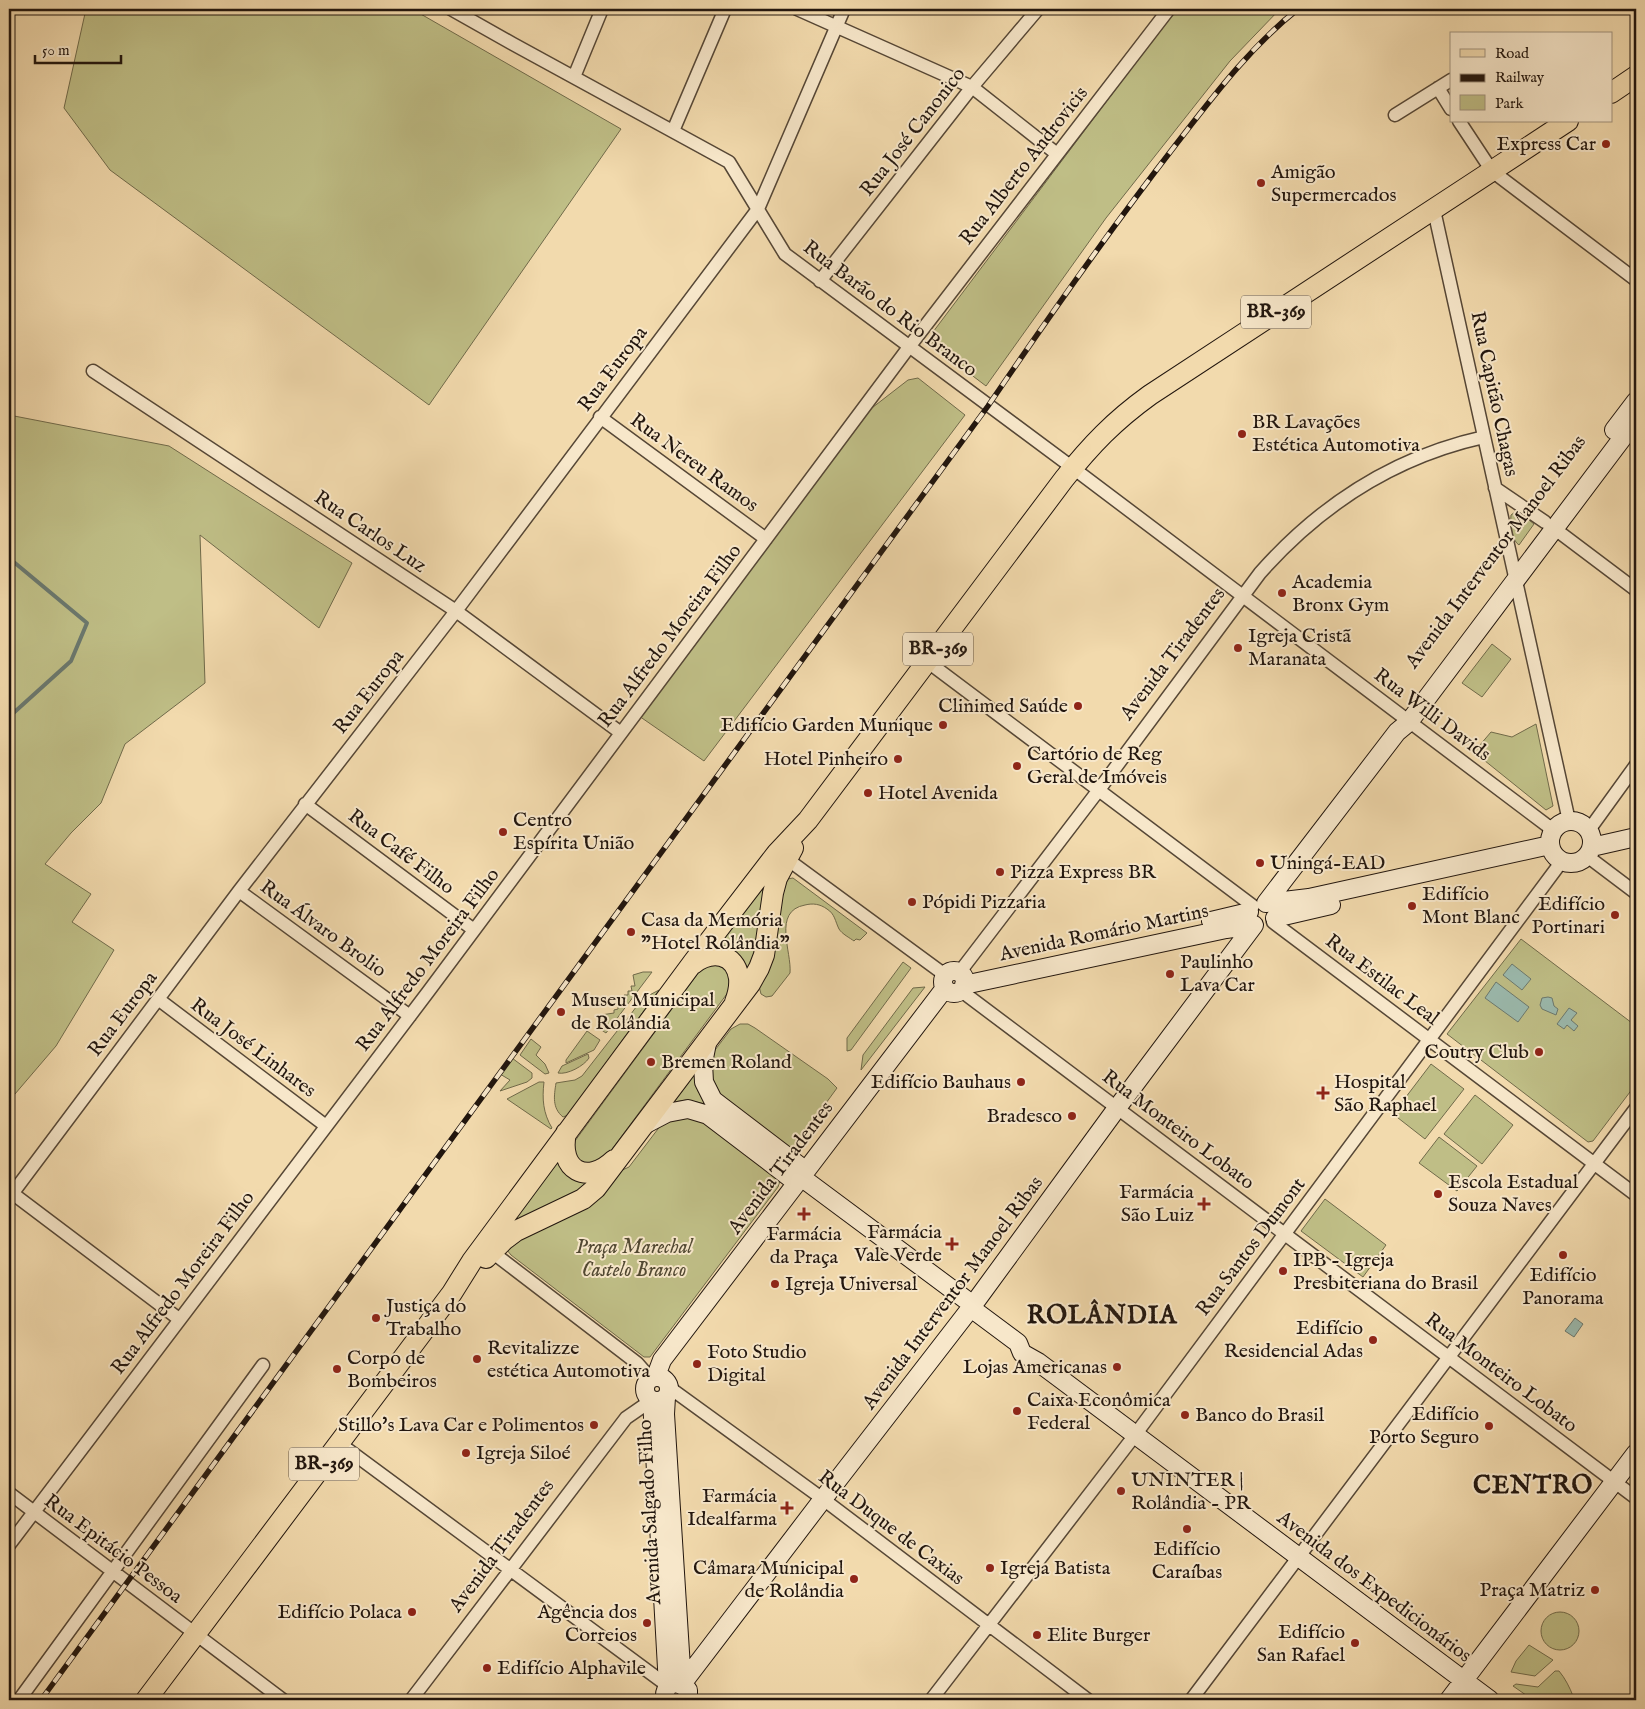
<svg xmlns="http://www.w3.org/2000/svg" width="1645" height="1709" font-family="'IM FELL English',serif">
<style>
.green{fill:#bfbe86;stroke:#706a4a}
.water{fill:#9bbaae;stroke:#6b786e}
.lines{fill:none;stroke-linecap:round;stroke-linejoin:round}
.stream{stroke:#6b786e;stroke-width:4}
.street-casing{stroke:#564736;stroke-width:15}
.secondary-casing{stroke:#22160e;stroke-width:20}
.primary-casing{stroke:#22160e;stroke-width:22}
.street{stroke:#f7e7ca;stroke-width:12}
.secondary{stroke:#f7e7ca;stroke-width:18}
.primary{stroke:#f2daad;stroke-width:20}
.rail-casing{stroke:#22160e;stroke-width:5.5}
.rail{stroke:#f7e7ca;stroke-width:4;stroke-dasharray:11;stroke-linecap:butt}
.poi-dot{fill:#8f2418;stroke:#f7e7ca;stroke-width:2}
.labels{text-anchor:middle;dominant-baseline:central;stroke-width:4;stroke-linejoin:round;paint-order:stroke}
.shield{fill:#f7e7ca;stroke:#625546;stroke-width:1}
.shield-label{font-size:19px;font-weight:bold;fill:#22160e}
.street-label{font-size:20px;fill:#22160e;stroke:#f7e7ca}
.poi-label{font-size:20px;fill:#22160e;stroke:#f7e7ca;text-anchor:start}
.park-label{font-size:20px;font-style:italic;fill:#514832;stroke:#f7e7ca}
.district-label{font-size:25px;font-weight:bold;letter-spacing:1px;fill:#22160e;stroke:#f7e7ca}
</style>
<rect width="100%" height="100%" fill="#f2daad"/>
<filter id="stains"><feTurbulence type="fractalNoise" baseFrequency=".004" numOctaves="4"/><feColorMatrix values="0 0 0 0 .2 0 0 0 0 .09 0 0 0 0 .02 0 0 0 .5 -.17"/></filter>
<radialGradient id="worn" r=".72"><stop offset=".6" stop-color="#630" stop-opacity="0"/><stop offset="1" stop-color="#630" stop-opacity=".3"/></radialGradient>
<path class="green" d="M86,9H412L621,129L429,405L110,170L64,108Z
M1176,9H1280L1230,61L1106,218L986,386L932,345L933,332Z
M918,378L965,415L704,761L639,716L868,411L908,380Z
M9,415L169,446L352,563L319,628L200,535L205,683L125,744L101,803L71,833L45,864L91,894L72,922L114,950L56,1046L9,1101Z
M1515,512L1520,513L1534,524L1519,545C1512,541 1510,524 1511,515Z
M1492,644L1511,659L1482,697L1462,683Z
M1536,724L1553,806L1546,810L1474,752L1491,732L1512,737Z
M769,877L759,940L748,971L715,948Z
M793,878L867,933L860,940L856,939L854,941C850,938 842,934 839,929C835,921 835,914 827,909C820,904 813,903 805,905C772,911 792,952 790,973L772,996L766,997L761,994L759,986L787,879Z
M1521,939L1636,1026V1084L1593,1141L1588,1142L1447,1034Z
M903,962L911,968L851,1050L847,1051V1038Z
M717,963L730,972L732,987L604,1160L589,1165L575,1159L572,1145L702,968Z
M643,972H652L606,1033L600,1029L607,1019L601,1015L614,1013V1010L618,1009V1005L621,1004V1000H625L624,995H628V991H632L631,986H635L633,975Z
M925,987L861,1070L863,1055L913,988Z
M659,990L632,1027L625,1022L642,999Z
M740,1024H748L755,1028L828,1079L837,1088L791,1151L721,1100L708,1074L712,1054L731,1029Z
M621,1026L629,1031L568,1115L563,1117C552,1108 554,1096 556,1083L575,1080L582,1076Z
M587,1031L600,1040L594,1050L566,1063V1060Z
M531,1039L541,1047L536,1055L545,1064L549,1073L545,1074L520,1055Z
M588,1054L589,1058C584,1066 567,1075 558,1073L562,1066Z
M512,1058L532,1073V1078L527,1082L500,1091L510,1080L500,1074Z
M1431,1064L1464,1089L1425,1139L1393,1114Z
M694,1075L698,1091L706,1104L686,1100L674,1102Z
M539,1082H544C542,1099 543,1113 552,1128L551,1129L507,1099Z
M1475,1095L1513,1125L1482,1164L1444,1134Z
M680,1116L704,1121L778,1178L780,1181L778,1187L650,1357H644L511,1255L507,1250L508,1247L618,1172L629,1167L661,1125Z
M1439,1137L1477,1166L1457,1191L1419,1163Z
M557,1157L587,1181L590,1185L504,1227Z
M1325,1199L1386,1245L1363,1277L1301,1231Z
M1541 1631a19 19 0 1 1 38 0a19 19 0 1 1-38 0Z
M1529,1645L1553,1660L1535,1676L1511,1672L1516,1661Z
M1555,1671H1559C1565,1678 1570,1688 1573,1696L1571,1700H1533L1513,1686L1516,1684L1538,1687Z"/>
<path class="water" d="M1512,964L1531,979L1522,990L1503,975Z
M1496,982L1529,1007L1518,1022L1485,998Z
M1548,997L1552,998L1554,1006L1558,1009L1556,1015L1542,1009L1540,1005L1542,998Z
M1569,1008L1577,1013L1571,1020L1578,1026L1574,1031L1567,1025L1564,1029L1557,1024Z
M1575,1318L1583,1324L1574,1337L1565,1331Z"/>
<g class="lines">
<path class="stream" d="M9,558L87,623L71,661L9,717"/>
<defs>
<path id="street" d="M451,9L513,44L729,162L785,254L1073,468L1553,830
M797,9L972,87L1057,154
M574,77L602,9
M1438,88L1451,109
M1395,115L1451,80
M1459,121L1492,171L1636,280
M673,131L725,9
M1434,210L1569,821
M820,281L972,87L1038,9
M93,371L456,611L621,733
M600,417L766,539
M1495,488L1545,522
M1555,529L1636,590
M928,662L1253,906
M305,804L474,930
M1589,830L1636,765
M1587,856L1636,893
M787,859L945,975
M239,891L410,1016
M1273,922L1636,1195
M959,973L1098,791L1260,573C1321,504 1394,457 1484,437
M960,990L1636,1498
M158,999L326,1126
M12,1193L179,1319
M9,1198L239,891L456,611L758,209L844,9
M492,1252L637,1363L644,1371L646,1383
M670,1388L823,1499L1088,1700
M339,1443L668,1686
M9,1493L283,1700
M9,1545L428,992L909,347L1169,9
M19,1700L263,1365
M411,1700L626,1418L652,1400
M931,1700L1135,1435L1562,861
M1191,1700L1636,1108"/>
<path id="secondary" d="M1614,430L1636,401
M1550 842a21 21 0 1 1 42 0a21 21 0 1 1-42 0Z
M1592,847L1636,837
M1266,903L1397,732L1409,722L1636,420
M1266,903L1309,898L1550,845
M1275,918L1331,905
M1211,921L1249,912
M943 982a11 11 0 1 1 22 0a11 11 0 1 1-22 0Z
M964,985L1226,929L1254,925
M707,1043L703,1063L704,1082L713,1100L806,1171
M646,1124L667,1113L688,1109L708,1115L797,1183
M801,1177L973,1305
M971,1308L1018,1343L1022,1353L1038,1362L1490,1700
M656,1376L662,1360L945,988
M645 1389a12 12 0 1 1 24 0a12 12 0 1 1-24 0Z
M666,1397L665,1414L682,1684
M652,1400L668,1686
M682,1684L823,1499L973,1305L1117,1108L1254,925
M665,1700C663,1683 677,1678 688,1690V1700
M1449,1700L1636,1453"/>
<path id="primary" d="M1611,93L1636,76
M693,964C711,950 735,952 739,978C740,987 738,994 735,1002
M566,1133C558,1170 587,1186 614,1160
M486,1258L504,1240L516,1231L583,1199L596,1188L750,984L759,968L764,955L773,893L777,878L793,848
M146,1700L452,1293L472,1261L694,961L777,853L808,820L1064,479C1091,445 1114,421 1150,395L1568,121"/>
</defs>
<use href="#street" class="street-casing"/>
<use href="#secondary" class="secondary-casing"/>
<use href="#primary" class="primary-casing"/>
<use href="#street" class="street"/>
<use href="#secondary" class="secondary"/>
<use href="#primary" class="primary"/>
<defs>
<path id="rail" d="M41,1700L988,406C1048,318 1109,231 1174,147C1212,98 1249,48 1298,9"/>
</defs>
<use href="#rail" class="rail-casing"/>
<use href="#rail" class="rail"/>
</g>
<g class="poi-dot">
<circle cx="1606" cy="144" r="5"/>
<circle cx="1261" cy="183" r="5"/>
<circle cx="1242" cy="434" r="5"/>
<circle cx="1282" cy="593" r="5"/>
<circle cx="1238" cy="648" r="5"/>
<circle cx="1078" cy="706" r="5"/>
<circle cx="943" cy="725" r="5"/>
<circle cx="898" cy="759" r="5"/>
<circle cx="1017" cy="766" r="5"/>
<circle cx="868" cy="793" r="5"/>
<circle cx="503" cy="832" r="5"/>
<circle cx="1260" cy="863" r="5"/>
<circle cx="1000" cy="872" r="5"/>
<circle cx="912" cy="902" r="5"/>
<circle cx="1412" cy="906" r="5"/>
<circle cx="1615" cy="915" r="5"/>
<circle cx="631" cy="932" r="5"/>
<circle cx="1170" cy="974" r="5"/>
<circle cx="561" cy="1012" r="5"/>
<circle cx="1539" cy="1052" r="5"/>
<circle cx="651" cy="1062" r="5"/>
<circle cx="1021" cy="1082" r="5"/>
<path d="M1320.5 1085.5h5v5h5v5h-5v5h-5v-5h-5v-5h5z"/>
<circle cx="1072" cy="1116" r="5"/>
<circle cx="1438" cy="1194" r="5"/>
<path d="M1201.5 1196.5h5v5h5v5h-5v5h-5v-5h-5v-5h5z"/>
<path d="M801.5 1206.5h5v5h5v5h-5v5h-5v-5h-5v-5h5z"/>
<path d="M949.5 1236.5h5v5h5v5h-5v5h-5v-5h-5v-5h5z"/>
<circle cx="1563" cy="1255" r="5"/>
<circle cx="1283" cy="1271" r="5"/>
<circle cx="775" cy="1284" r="5"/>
<circle cx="376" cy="1318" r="5"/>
<circle cx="1373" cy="1340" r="5"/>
<circle cx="477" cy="1359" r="5"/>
<circle cx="697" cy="1364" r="5"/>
<circle cx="1117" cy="1367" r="5"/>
<circle cx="337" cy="1369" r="5"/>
<circle cx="1017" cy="1411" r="5"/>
<circle cx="1185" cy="1415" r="5"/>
<circle cx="594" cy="1425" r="5"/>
<circle cx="1489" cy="1426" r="5"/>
<circle cx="466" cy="1453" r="5"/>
<circle cx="1121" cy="1491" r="5"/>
<path d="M784.5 1500.5h5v5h5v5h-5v5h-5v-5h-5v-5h5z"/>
<circle cx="1187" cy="1529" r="5"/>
<circle cx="990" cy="1568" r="5"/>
<circle cx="854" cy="1579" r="5"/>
<circle cx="1595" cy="1590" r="5"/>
<circle cx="412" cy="1612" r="5"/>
<circle cx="647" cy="1623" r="5"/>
<circle cx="1037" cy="1635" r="5"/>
<circle cx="1355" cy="1643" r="5"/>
<circle cx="487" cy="1668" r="5"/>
</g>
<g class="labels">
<g class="shield">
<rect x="1241" y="295.5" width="70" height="33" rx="4"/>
<rect x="903" y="632.5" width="70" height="33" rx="4"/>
<rect x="289" y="1447.5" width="70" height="33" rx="4"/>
</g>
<g class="shield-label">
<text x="1276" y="312">BR-369</text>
<text x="938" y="649">BR-369</text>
<text x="324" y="1464">BR-369</text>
</g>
<g class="street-label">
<text transform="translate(913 132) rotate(-52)">Rua José Canonico</text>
<text transform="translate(1024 166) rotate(-52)">Rua Alberto Androvicis</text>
<text transform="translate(890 309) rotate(37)">Rua Barão do Rio Branco</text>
<text transform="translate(613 369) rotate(-53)">Rua Europa</text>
<text transform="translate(1494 394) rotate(78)">Rua Capitão Chagas</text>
<text transform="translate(694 463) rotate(36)">Rua Nereu Ramos</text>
<text transform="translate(370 532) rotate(34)">Rua Carlos Luz</text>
<text transform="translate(1496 552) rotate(-53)">Avenida Interventor Manoel Ribas</text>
<text transform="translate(670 636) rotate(-53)">Rua Alfredo Moreira Filho</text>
<text transform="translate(1173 654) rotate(-53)">Avenida Tiradentes</text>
<text transform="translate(369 692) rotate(-52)">Rua Europa</text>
<text transform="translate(1432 715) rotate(37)">Rua Willi Davids</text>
<text transform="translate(401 852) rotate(37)">Rua Café Filho</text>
<text transform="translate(323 929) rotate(36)">Rua Álvaro Brolio</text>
<text transform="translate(1104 933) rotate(-12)">Avenida Romário Martins</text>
<text transform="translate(428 960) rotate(-53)">Rua Alfredo Moreira Filho</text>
<text transform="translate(1382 980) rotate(37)">Rua Estilac Leal</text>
<text transform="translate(123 1014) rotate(-53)">Rua Europa</text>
<text transform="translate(253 1048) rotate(37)">Rua José Linhares</text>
<text transform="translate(1178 1130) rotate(37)">Rua Monteiro Lobato</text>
<text transform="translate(781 1168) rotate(-53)">Avenida Tiradentes</text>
<text transform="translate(1251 1247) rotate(-53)">Rua Santos Dumont</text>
<text transform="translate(183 1283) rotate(-53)">Rua Alfredo Moreira Filho</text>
<text transform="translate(953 1293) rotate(-53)">Avenida Interventor Manoel Ribas</text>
<text transform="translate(1501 1373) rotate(37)">Rua Monteiro Lobato</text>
<text transform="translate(650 1512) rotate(-93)">Avenida Salgado Filho</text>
<text transform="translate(891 1528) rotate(37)">Rua Duque de Caxias</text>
<text transform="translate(502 1546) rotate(-53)">Avenida Tiradentes</text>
<text transform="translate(113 1549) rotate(37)">Rua Epitácio Pessoa</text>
<text transform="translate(1374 1587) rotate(37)">Avenida dos Expedicionários</text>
</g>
<g class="poi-label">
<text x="1596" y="144" text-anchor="end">Express Car</text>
<text x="1271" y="172">Amigão<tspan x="1271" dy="23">Supermercados</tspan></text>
<text x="1252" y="422">BR Lavações<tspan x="1252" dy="23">Estética Automotiva</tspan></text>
<text x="1292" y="582">Academia<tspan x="1292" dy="23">Bronx Gym</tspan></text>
<text x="1248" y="636">Igreja Cristã<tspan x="1248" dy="23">Maranata</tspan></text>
<text x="1068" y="706" text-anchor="end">Clinimed Saúde</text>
<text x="933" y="725" text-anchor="end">Edifício Garden Munique</text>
<text x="1027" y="754">Cartório de Reg<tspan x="1027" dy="23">Geral de Imóveis</tspan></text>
<text x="888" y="759" text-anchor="end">Hotel Pinheiro</text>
<text x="878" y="793">Hotel Avenida</text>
<text x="513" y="820">Centro<tspan x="513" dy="23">Espírita União</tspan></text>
<text x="1270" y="863">Uningá-EAD</text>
<text x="1010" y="872">Pizza Express BR</text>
<text x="1422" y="894">Edifício<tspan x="1422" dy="23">Mont Blanc</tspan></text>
<text x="922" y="902">Pópidi Pizzaria</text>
<text x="1605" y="904" text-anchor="end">Edifício<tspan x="1605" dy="23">Portinari</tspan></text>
<text x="641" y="920">Casa da Memória<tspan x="641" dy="23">"Hotel Rolândia"</tspan></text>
<text x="1180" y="962">Paulinho<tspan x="1180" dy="23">Lava Car</tspan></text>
<text x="571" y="1000">Museu Municipal<tspan x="571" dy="23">de Rolândia</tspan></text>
<text x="1529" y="1052" text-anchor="end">Coutry Club</text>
<text x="661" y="1062">Bremen Roland</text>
<text x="1011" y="1082" text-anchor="end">Edifício Bauhaus</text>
<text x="1334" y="1082">Hospital<tspan x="1334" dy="23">São Raphael</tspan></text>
<text x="1062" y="1116" text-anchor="end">Bradesco</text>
<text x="1448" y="1182">Escola Estadual<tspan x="1448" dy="23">Souza Naves</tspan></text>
<text x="1194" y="1192" text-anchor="end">Farmácia<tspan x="1194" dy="23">São Luiz</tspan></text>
<text x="942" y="1232" text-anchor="end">Farmácia<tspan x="942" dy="23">Vale Verde</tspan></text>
<text x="804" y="1234" text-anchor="middle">Farmácia<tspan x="804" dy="23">da Praça</tspan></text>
<text x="1293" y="1260">IPB - Igreja<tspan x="1293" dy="23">Presbiteriana do Brasil</tspan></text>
<text x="1563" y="1275" text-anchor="middle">Edifício<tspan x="1563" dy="23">Panorama</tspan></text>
<text x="785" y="1284">Igreja Universal</text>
<text x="386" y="1306">Justiça do<tspan x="386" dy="23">Trabalho</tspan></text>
<text x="1363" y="1328" text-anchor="end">Edifício<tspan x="1363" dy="23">Residencial Adas</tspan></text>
<text x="487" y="1348">Revitalizze<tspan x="487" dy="23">estética Automotiva</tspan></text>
<text x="707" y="1352">Foto Studio<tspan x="707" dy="23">Digital</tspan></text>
<text x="347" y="1358">Corpo de<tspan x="347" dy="23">Bombeiros</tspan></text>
<text x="1107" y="1367" text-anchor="end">Lojas Americanas</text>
<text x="1027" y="1400">Caixa Econômica<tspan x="1027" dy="23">Federal</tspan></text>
<text x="1479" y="1414" text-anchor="end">Edifício<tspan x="1479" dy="23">Porto Seguro</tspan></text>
<text x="1195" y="1415">Banco do Brasil</text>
<text x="584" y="1425" text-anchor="end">Stillo's Lava Car e Polimentos</text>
<text x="476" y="1453">Igreja Siloé</text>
<text x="1131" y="1480">UNINTER |<tspan x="1131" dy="23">Rolândia - PR</tspan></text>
<text x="777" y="1496" text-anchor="end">Farmácia<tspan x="777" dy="23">Idealfarma</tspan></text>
<text x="1187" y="1549" text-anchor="middle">Edifício<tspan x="1187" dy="23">Caraíbas</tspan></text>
<text x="844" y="1568" text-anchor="end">Câmara Municipal<tspan x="844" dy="23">de Rolândia</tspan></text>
<text x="1000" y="1568">Igreja Batista</text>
<text x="1585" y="1590" text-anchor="end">Praça Matriz</text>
<text x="402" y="1612" text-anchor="end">Edifício Polaca</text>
<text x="637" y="1612" text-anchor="end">Agência dos<tspan x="637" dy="23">Correios</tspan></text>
<text x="1345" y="1632" text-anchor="end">Edifício<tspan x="1345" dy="23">San Rafael</tspan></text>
<text x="1047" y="1635">Elite Burger</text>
<text x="497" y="1668">Edifício Alphavile</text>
</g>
<g class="park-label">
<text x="634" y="1247">Praça Marechal<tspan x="634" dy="23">Castelo Branco</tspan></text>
</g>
<g class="district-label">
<text x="1102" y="1316">ROLÂNDIA</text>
<text x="1533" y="1486">CENTRO</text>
</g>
</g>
<rect width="1645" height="1709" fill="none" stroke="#f2daad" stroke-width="30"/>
<rect x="10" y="10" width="1625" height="1689" fill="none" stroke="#22160e" stroke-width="2.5"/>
<rect x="15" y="15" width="1615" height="1679" fill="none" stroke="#22160e"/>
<rect x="1450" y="32" width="162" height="90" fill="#f7e7ca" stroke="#a2937f"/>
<rect x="1460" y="49" width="25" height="8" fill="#f2daad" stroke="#a2937f"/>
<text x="1495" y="58" font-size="15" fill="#22160e">Road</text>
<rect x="1460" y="74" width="25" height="8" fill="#22160e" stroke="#a2937f"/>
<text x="1495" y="82" font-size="15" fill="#22160e">Railway</text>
<rect x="1460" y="95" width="25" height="15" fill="#bfbe86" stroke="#a2937f"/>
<text x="1495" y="108" font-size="15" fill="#22160e">Park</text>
<path d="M35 55v8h86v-8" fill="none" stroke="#22160e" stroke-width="2.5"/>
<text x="42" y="55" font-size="15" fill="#22160e" stroke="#f7e7ca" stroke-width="4" paint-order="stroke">50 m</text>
<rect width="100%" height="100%" filter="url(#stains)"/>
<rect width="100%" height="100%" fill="url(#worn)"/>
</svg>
